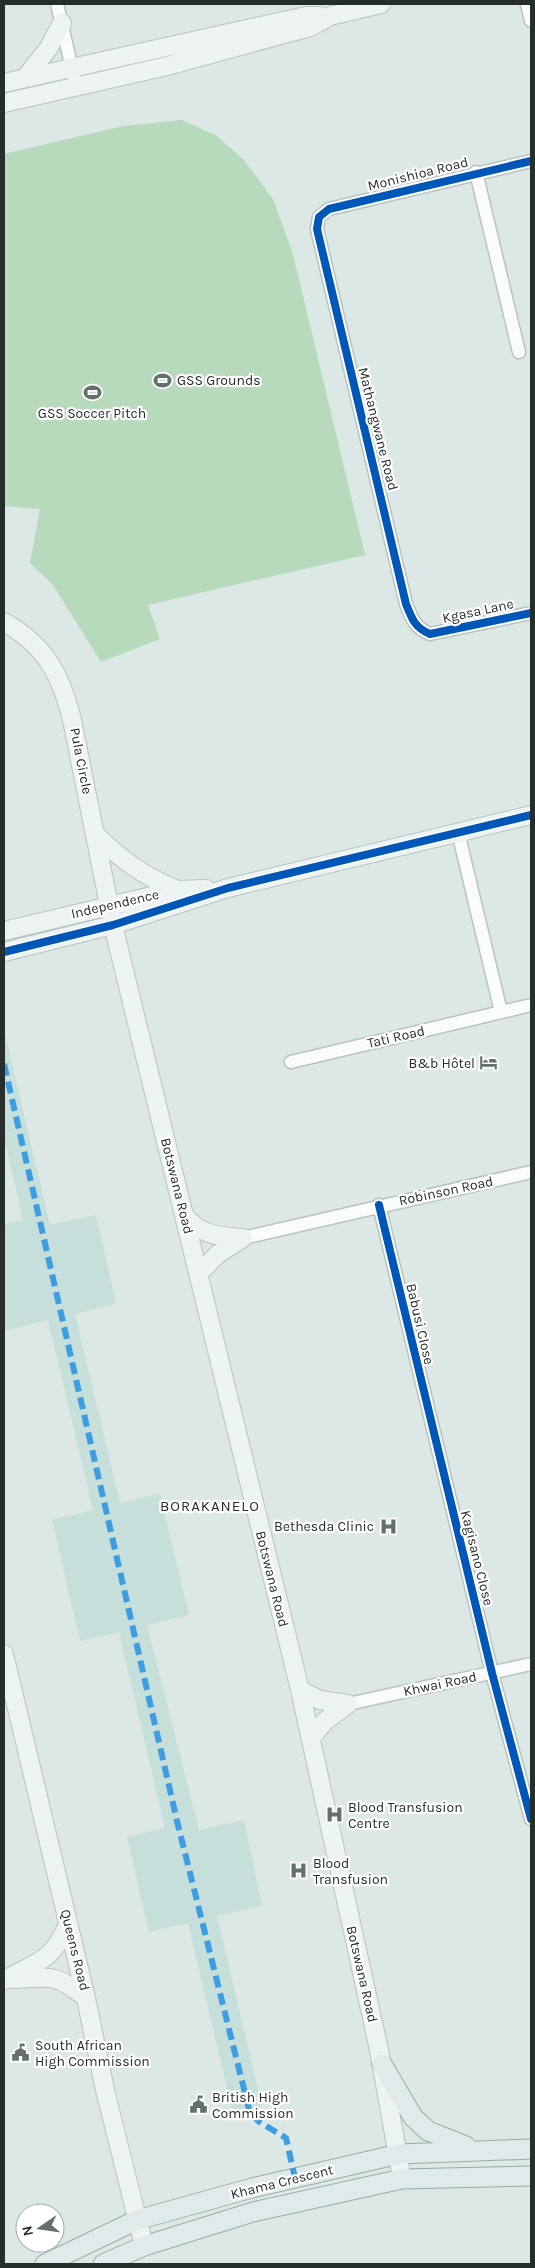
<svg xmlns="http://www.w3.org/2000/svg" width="535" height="2268" font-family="Karla,sans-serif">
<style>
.built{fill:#c7dfda}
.green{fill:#b7d9bc}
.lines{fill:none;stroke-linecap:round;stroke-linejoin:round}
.street-casing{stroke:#b9c3c1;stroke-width:15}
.secondary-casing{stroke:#b9c3c1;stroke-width:20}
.primary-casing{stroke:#98acab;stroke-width:21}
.street{stroke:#fafcfb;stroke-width:12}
.secondary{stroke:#edf2f3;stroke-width:18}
.primary{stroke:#e0eaea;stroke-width:19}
.quiet{stroke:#3c9de1;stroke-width:6;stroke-dasharray:12 6;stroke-linecap:butt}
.cycleway-casing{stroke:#fff;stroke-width:11}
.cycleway{stroke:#0057b8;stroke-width:8}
.labels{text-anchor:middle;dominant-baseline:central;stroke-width:4.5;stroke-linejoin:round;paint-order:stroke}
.street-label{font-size:14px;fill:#252e2c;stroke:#fff}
.poi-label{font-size:14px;fill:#252e2c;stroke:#fff;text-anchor:start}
.neighbourhood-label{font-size:15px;letter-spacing:1px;fill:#252e2c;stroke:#fff}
</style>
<rect width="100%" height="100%" fill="#dbe8e5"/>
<path class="built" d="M4,1030L50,1225L96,1215L116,1303L75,1314L120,1503L160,1494L189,1615L147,1625L199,1830L244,1820L262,1905L217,1916L262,2106L233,2113L188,1923L149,1932L127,1837L165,1828L119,1632L80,1641L52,1520L93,1510L48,1320L4,1331V1225L23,1220L4,1138Z"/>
<path class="green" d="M182,120L217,136L244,160L273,199L293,254L365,555L148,605L160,639L101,662L53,585L30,563L40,509L4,506V154L123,126Z"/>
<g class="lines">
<defs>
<path id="street" d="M57,4L76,86
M527,4L531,21
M531,161L329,209L319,217L317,229L406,604C412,619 415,628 430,634L531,613
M476,172L519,352
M458,832L501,1012
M291,1062L531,1005
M379,1205L492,1673L531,1819
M243,1238L531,1172
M348,1704L531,1664"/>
<path id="secondary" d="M25,78L48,49L62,23
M4,83L306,16H320
M4,103L167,66L310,27L330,16L381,4
M4,622C46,646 61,675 72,720L113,925L300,1690L379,2050L402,2179
M96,835C123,861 142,875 177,890
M4,931L177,890L206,889
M4,952L113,925L228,888L531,815
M185,1216C201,1236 219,1236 243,1238
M198,1274L218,1254L243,1238
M4,1654L86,1998L105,2090L144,2246
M300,1690L320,1700L348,1704
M311,1738L324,1722L348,1704
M13,1979C52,1977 54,1973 86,1998
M5,1980C39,1960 51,1963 68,1924"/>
<path id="primary" d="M382,2064L413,2117L428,2131L466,2146
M45,2264L137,2220L252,2188L399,2154L531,2149
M103,2264L144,2246L253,2212L402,2179L531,2176"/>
</defs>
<use href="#street" class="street-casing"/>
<use href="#secondary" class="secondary-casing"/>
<use href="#primary" class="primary-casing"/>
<use href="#street" class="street"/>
<use href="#secondary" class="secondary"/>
<use href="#primary" class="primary"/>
<path class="quiet" d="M4,1064L177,1821L249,2109L258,2121L286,2138L295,2178"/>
<defs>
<path id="cycleway" d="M531,161L329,209L319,217L317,229L406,604C412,619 415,628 430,634L531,613
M4,952L113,925L228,888L531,815
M379,1205L492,1673L531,1819"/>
</defs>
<use href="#cycleway" class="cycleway-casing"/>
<use href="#cycleway" class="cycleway"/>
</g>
<defs>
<symbol id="stadium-bare" viewBox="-9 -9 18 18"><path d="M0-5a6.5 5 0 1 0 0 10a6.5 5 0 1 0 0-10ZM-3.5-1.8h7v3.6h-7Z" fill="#656f6d" stroke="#fff" stroke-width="2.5" paint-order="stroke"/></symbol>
<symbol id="hotel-bare" viewBox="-9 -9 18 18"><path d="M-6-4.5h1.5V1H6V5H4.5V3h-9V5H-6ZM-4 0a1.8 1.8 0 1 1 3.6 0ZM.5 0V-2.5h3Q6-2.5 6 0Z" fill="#656f6d" stroke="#fff" stroke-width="2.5" paint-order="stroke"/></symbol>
<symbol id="hospital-bare" viewBox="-9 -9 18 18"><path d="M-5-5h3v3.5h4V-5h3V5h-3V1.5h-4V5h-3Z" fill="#656f6d" stroke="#fff" stroke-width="2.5" paint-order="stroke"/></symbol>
<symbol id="civic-bare" viewBox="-9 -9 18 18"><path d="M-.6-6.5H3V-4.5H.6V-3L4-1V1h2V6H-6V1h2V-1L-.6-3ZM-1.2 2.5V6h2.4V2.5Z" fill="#656f6d" stroke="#fff" stroke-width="2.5" paint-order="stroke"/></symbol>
</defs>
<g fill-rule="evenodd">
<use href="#stadium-bare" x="150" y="368" width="25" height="25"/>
<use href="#stadium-bare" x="80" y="380" width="25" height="25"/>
<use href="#hotel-bare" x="476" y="1050" width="25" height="25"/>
<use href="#hospital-bare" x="376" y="1514" width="25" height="25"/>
<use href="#hospital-bare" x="322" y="1802" width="25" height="25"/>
<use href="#hospital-bare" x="286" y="1858" width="25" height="25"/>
<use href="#civic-bare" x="8" y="2040" width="25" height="25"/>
<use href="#civic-bare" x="186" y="2092" width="25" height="25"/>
</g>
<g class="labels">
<g class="street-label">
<text transform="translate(418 174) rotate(-14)">Monishioa Road</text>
<text transform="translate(378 429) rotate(76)">Mathangwane Road</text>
<text transform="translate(478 611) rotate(-12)">Kgasa Lane</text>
<text transform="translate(81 761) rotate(79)">Pula Circle</text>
<text transform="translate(115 904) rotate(-13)">Independence</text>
<text transform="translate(396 1037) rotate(-13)">Tati Road</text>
<text transform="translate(177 1186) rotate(76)">Botswana Road</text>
<text transform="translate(446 1191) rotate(-12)">Robinson Road</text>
<text transform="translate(420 1324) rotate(77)">Babusi Close</text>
<text transform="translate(477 1558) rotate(76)">Kagisano Close</text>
<text transform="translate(272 1579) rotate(76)">Botswana Road</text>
<text transform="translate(440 1684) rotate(-12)">Khwai Road</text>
<text transform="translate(75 1950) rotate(76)">Queens Road</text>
<text transform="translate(362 1974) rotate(77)">Botswana Road</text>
<text transform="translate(282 2182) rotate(-14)">Khama Crescent</text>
</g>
<g class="poi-label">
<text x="177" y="380">GSS Grounds</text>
<text x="92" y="413" text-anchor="middle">GSS Soccer Pitch</text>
<text x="475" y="1063" text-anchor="end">B&amp;b Hôtel</text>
<text x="374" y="1526" text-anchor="end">Bethesda Clinic</text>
<text x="348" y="1807">Blood Transfusion<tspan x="348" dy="16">Centre</tspan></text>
<text x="313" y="1863">Blood<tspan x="313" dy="16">Transfusion</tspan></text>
<text x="35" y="2045">South African<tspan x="35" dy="16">High Commission</tspan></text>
<text x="212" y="2097">British High<tspan x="212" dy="16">Commission</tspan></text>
</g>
<g class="neighbourhood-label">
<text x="210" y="1506">BORAKANELO</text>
</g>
</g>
<rect width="535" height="2268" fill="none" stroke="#252e2c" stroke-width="10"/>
<g transform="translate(40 2228) rotate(257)"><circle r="24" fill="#ffffff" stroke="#a8abab"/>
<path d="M0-4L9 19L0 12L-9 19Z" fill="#656f6d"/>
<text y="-8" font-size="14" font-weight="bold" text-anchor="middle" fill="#252e2c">N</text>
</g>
</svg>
